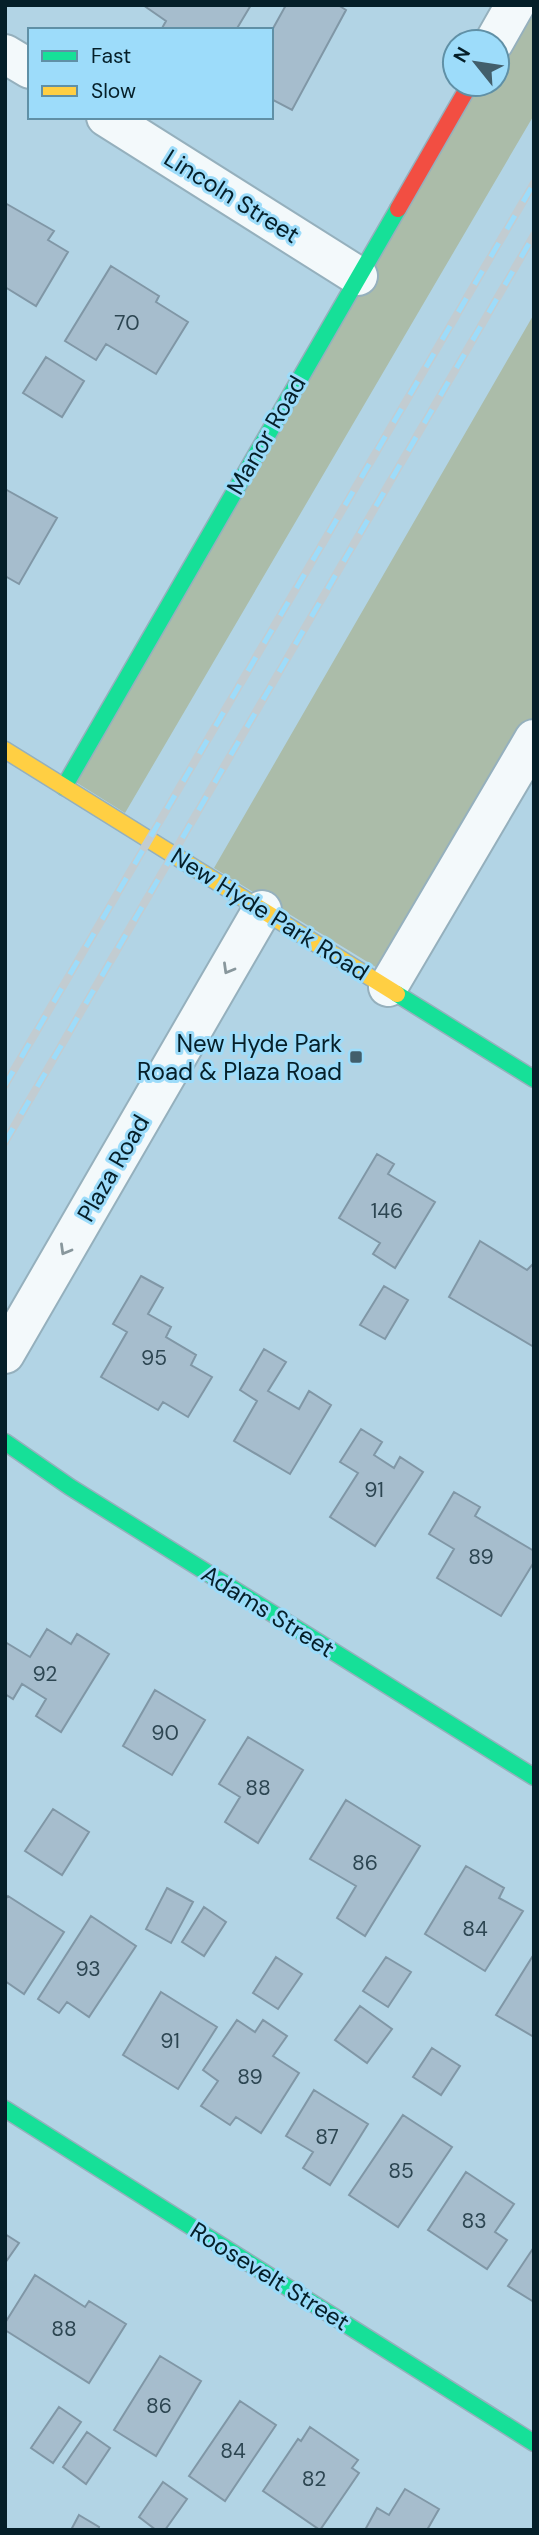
<svg xmlns="http://www.w3.org/2000/svg" width="539" height="2535" font-family="'DM Sans',sans-serif">
<style>
.green{fill:#abbca9}
.building{fill:#a6bdcd;stroke:#8097a6;stroke-width:2}
.lines{fill:none;stroke-linecap:round;stroke-linejoin:round}
.street-casing{stroke:#95b0bd;stroke-width:42}
.fast-casing{stroke:#95b0bd;stroke-width:19}
.slow-casing{stroke:#95b0bd;stroke-width:19}
.jam-casing{stroke:#95b0bd;stroke-width:19}
.street{stroke:#f3f9fb;stroke-width:38}
.fast{stroke:#16e098;stroke-width:16}
.slow{stroke:#ffcf43;stroke-width:16}
.jam{stroke:#f24e42;stroke-width:16}
.rail-casing{stroke:#c2ccd1;stroke-width:8}
.rail{stroke:#9ddcfa;stroke-width:5;stroke-dasharray:16;stroke-linecap:butt}
.oneway{stroke:#88979c}
.poi-dot{fill:#425e6b;stroke:#9ddcfa;stroke-width:2.5}
.labels{text-anchor:middle;dominant-baseline:central;stroke-width:6;stroke-linejoin:round;paint-order:stroke}
.number-label{font-size:21px;fill:#2d4652}
.street-label{font-size:24px;fill:#051f29;stroke:#9ddcfa}
.poi-label{font-size:24px;fill:#051f29;stroke:#9ddcfa;text-anchor:end}
</style>
<rect width="100%" height="100%" fill="#b2d4e5"/>
<path class="green" d="M534,5V115L125,813L74,781L479,84H497V54Z
M534,314V738L397,980L214,868Z"/>
<path class="building" d="M143,5H251L236,30H161L166,21Z
M286,5H338L346,10L292,110L271,99V32Z
M5,203L54,231L48,240L68,252L36,306L5,287Z
M111,266L159,296L156,302L188,322L156,374L106,344L96,360L65,341Z
M46,357L84,381L62,417L23,393Z
M5,489L57,518L19,584L5,576Z
M377,1154L394,1164L388,1174L435,1202L395,1268L373,1254L380,1243L339,1218Z
M480,1241L527,1270L534,1263V1347L449,1297Z
M141,1276L163,1288L148,1314L171,1327L166,1337L196,1355L191,1365L212,1377L188,1417L163,1402L158,1410L101,1377L127,1332L113,1324Z
M384,1286L408,1300L385,1339L360,1325Z
M264,1349L286,1362L268,1391L299,1409L309,1391L331,1405L290,1474L234,1441L257,1401L240,1390Z
M361,1429L382,1442L374,1455L394,1468L400,1457L423,1472L375,1546L330,1517L358,1473L340,1462Z
M454,1492L480,1507L475,1516L534,1551V1562L501,1616L437,1578L454,1549L429,1534Z
M47,1629L71,1644L77,1634L109,1654L61,1732L36,1716L46,1699L22,1684L13,1699L5,1694V1642L30,1657Z
M155,1690L205,1720L172,1775L123,1746Z
M248,1737L303,1770L258,1843L225,1822L240,1797L219,1784Z
M346,1800L420,1846L365,1936L337,1918L356,1886L310,1859Z
M53,1809L89,1832L62,1875L25,1851Z
M466,1866L504,1888L499,1898L523,1911L485,1971L425,1934Z
M167,1888L193,1902L171,1943L146,1929Z
M8,1896L64,1932L24,1994L5,1981V1900Z
M204,1907L226,1922L204,1956L182,1942Z
M91,1916L136,1946L89,2017L67,2002L59,2013L38,1999Z
M534,1954V2037L496,2015Z
M276,1957L302,1974L278,2009L253,1993Z
M386,1957L411,1972L388,2007L363,1991Z
M161,1992L217,2027L178,2089L123,2055Z
M360,2006L392,2029L367,2063L335,2040Z
M237,2020L255,2032L263,2020L287,2036L273,2056L299,2073L261,2133L236,2117L230,2125L201,2106L218,2081L203,2070Z
M432,2048L460,2066L441,2095L413,2077Z
M314,2090L368,2124L330,2185L303,2168L313,2152L286,2136Z
M403,2115L452,2147L398,2227L349,2195Z
M466,2172L514,2204L495,2232L507,2240L487,2269L428,2230Z
M5,2234L19,2243L5,2263Z
M534,2247V2302L508,2286Z
M35,2275L85,2307L89,2301L126,2324L89,2383L5,2330V2323Z
M160,2356L201,2381L156,2456L114,2430Z
M240,2401L276,2425L225,2501L189,2476Z
M59,2407L81,2422L53,2463L31,2448Z
M310,2427L358,2460L352,2468L359,2473L320,2530L263,2491L298,2439L301,2441Z
M87,2432L110,2448L86,2484L63,2467Z
M163,2482L187,2499L165,2530H156L139,2517Z
M405,2489L439,2509L427,2530H365L377,2508L389,2515Z
M79,2515L99,2527L98,2530H71Z"/>
<g class="lines">
<defs>
<path id="street" d="M494,42L515,5
M5,54L30,69
M106,117L358,276
M388,987L534,739
M5,1354L262,910"/>
<path id="fast" d="M64,787L398,209
M397,994L534,1079
M5,1442L70,1487L534,1777
M5,2109L534,2443"/>
<path id="slow" d="M5,750L397,994"/>
<path id="jam" d="M398,209L470,84"/>
</defs>
<use href="#street" class="street-casing"/>
<use href="#fast" class="fast-casing"/>
<use href="#slow" class="slow-casing"/>
<use href="#jam" class="jam-casing"/>
<use href="#street" class="street"/>
<use href="#fast" class="fast"/>
<use href="#slow" class="slow"/>
<use href="#jam" class="jam"/>
<defs>
<path id="rail" d="M5,1085L534,183
M5,1142L534,235"/>
</defs>
<use href="#rail" class="rail-casing"/>
<use href="#rail" class="rail"/>
</g>
<defs><path id="oneway-chevron" d="M-2-3.5L2.5 0L-2 3.5" fill="none" stroke-width="1.6" stroke-linecap="round" stroke-linejoin="round" transform="scale(1.75)"/></defs>
<g class="oneway">
<use href="#oneway-chevron" transform="translate(228 969) rotate(120)"/>
<use href="#oneway-chevron" transform="translate(65 1250) rotate(120)"/>
</g>
<rect class="poi-dot" x="349" y="1050" width="14" height="14" rx="3.5"/>
<g class="labels">
<g class="number-label">
<text x="127" y="323">70</text>
<text x="387" y="1211">146</text>
<text x="154" y="1358">95</text>
<text x="374" y="1490">91</text>
<text x="481" y="1557">89</text>
<text x="45" y="1674">92</text>
<text x="165" y="1733">90</text>
<text x="258" y="1788">88</text>
<text x="365" y="1863">86</text>
<text x="475" y="1929">84</text>
<text x="88" y="1969">93</text>
<text x="170" y="2041">91</text>
<text x="250" y="2077">89</text>
<text x="327" y="2137">87</text>
<text x="401" y="2171">85</text>
<text x="474" y="2221">83</text>
<text x="64" y="2329">88</text>
<text x="159" y="2406">86</text>
<text x="233" y="2451">84</text>
<text x="314" y="2479">82</text>
</g>
<g class="street-label">
<text transform="translate(232 196) rotate(32)">Lincoln Street</text>
<text transform="translate(266 435) rotate(-60)">Manor Road</text>
<text transform="translate(270 914) rotate(32)">New Hyde Park Road</text>
<text transform="translate(113 1168) rotate(-60)">Plaza Road</text>
<text transform="translate(268 1611) rotate(32)">Adams Street</text>
<text transform="translate(270 2276) rotate(32)">Roosevelt Street</text>
</g>
<g class="poi-label">
<text x="342" y="1043">New Hyde Park<tspan x="342" dy="28">Road &amp; Plaza Road</tspan></text>
</g>
</g>
<rect width="539" height="2535" fill="none" stroke="#051f29" stroke-width="14"/>
<rect x="28" y="28" width="245" height="91" fill="#9ddcfa" stroke="#6090a6" stroke-width="2"/>
<rect x="42" y="51" width="35" height="10" fill="#16e098" stroke="#6090a6" stroke-width="2"/>
<text x="91" y="63" font-size="21" fill="#051f29">Fast</text>
<rect x="42" y="86" width="35" height="10" fill="#ffcf43" stroke="#6090a6" stroke-width="2"/>
<text x="91" y="98" font-size="21" fill="#051f29">Slow</text>
<g transform="translate(476 63) rotate(300)"><circle r="33" fill="#9ddcfa" stroke="#6090a6" stroke-width="2"/>
<path d="M0-5L12 26L0 18L-12 26Z" fill="#425e6b"/>
<text y="-10" font-size="19" font-weight="bold" text-anchor="middle" fill="#051f29">N</text>
</g>
</svg>
